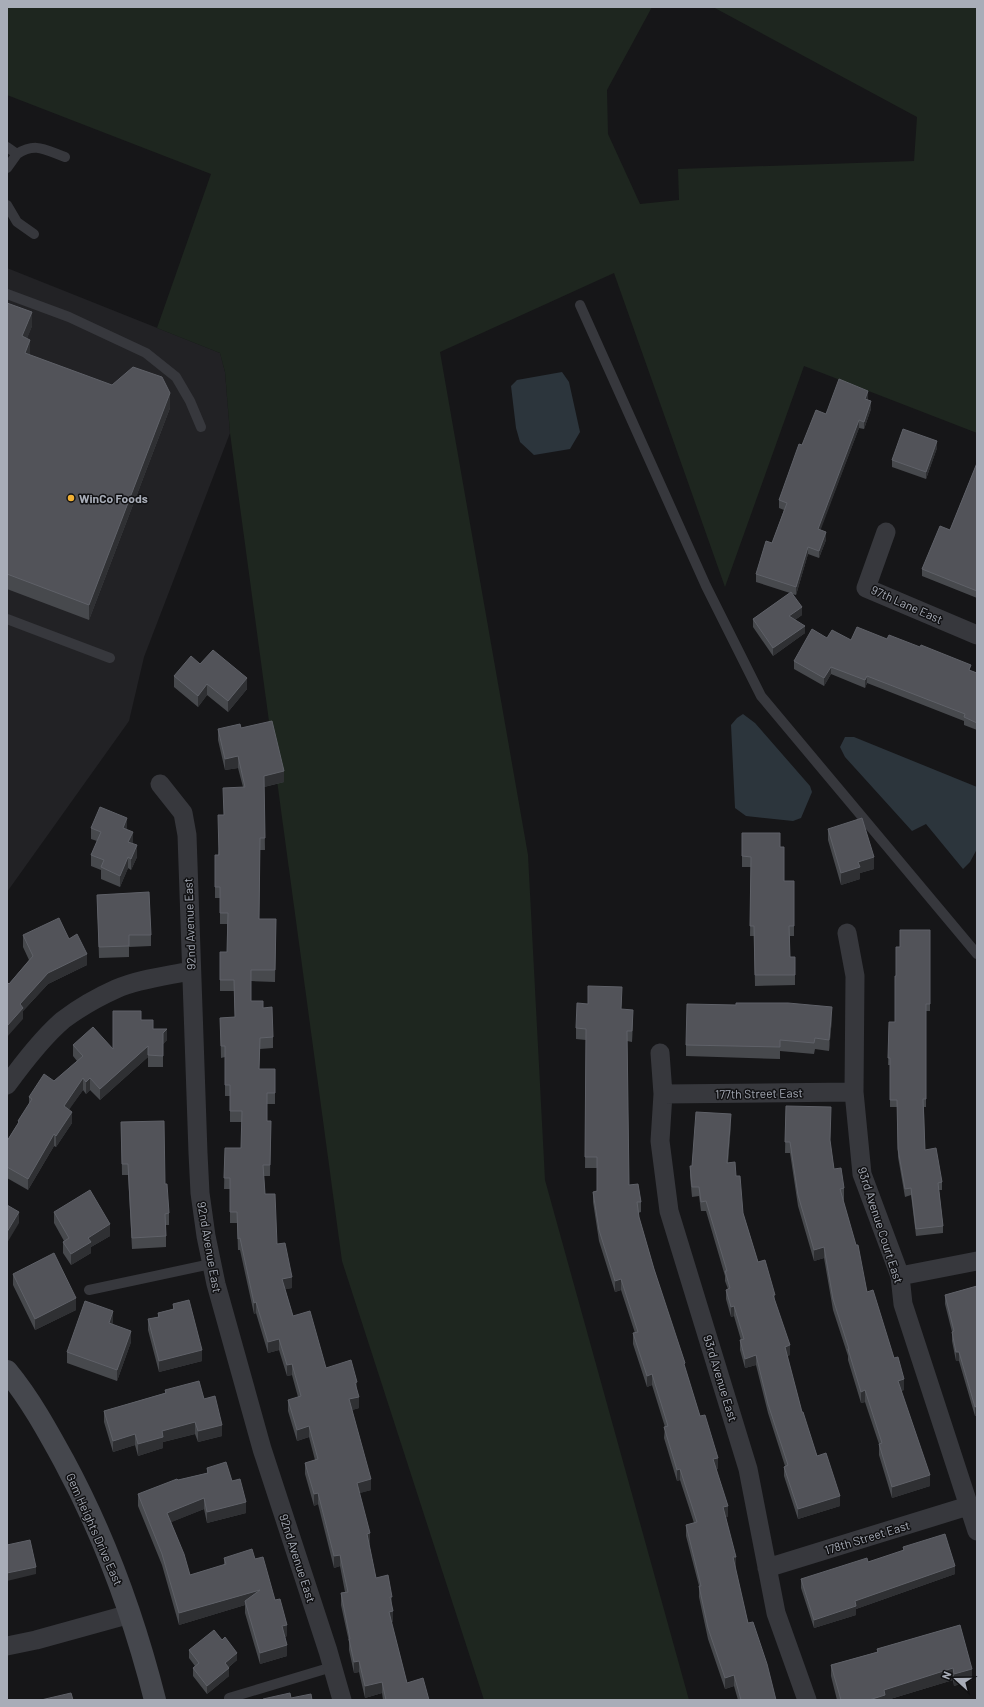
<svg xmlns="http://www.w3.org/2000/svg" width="984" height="1707" font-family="Barlow,sans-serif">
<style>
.built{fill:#222225}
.green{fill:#1e261f}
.water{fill:#2c353c}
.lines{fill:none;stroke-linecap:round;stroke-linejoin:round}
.lane{stroke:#37383d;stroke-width:10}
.street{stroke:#37383d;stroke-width:19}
.secondary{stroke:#45474d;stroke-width:22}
.wall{fill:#47494d}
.shaded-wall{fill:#2f3033}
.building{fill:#525359;stroke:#5f6168}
.poi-dot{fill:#f2b134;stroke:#111113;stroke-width:1.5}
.labels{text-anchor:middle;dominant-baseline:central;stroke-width:3;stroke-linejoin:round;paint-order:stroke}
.poi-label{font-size:12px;font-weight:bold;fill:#a8adb8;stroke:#111113;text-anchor:start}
.street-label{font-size:12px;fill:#a8adb8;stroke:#111113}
</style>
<rect width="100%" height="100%" fill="#161618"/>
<path class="built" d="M7,268L220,353L225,372L230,433L144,657L129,721L7,892Z"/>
<path class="green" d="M7,7H652L607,90L608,134L640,204L679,200L678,169L914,161L917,117L713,7H977V433L804,366L725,587L614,273L440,352L528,855L545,1180L689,1700H484L342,1261L230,433L225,372L220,353L157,328L211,174L7,95Z"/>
<path class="water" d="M562,372L569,382L580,432L570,449L534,455L520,442L516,428L511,386L517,380Z
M743,714L755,723L810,786L812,792L801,818L793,821L746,816L735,808L731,725L737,718Z
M845,737H854L977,787V849L970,862L963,869L926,824L912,831L845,757L840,747Z"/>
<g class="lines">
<path class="lane" d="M7,147L17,154L7,168
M17,154C36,142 45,150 65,157
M7,205L17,222L34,234
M7,294L69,317L146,353L176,377L190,401L201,427
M580,305L706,586L761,696L977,954
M7,619L110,658
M89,1290L211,1264
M229,1698L332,1667"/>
<path class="street" d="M886,532L866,588L977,635
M160,784L183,813L187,835L198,1153L200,1193L206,1236L216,1284L262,1449L328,1651L342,1700
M847,933L855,976L854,1092L862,1174L900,1276L903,1304L977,1531
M660,1053L663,1094L660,1141L669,1211L748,1469L776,1613L807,1700
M7,1085C23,1063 43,1037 63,1020C79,1008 98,997 116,989C139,979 166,976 190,971
M663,1094L854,1092
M900,1276L977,1261
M767,1568L968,1506
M7,1646L36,1640L130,1614"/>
<path class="secondary" d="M7,1371C30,1399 47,1430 64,1461C105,1537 134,1617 155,1700"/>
</g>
<path class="wall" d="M7,303L32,326L27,338L30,355L170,408L89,620L7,589Z
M868,398V400L871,409L864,429L859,428L820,530L826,540L819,558L808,554L796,595L792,594L802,615L795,620L805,633L773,656L753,627V619L790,593L756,582V574L772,543L784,510L779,508V500L802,445L826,414Z
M937,448L926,479L892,467V460Z
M977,463V598L922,576V569L950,530Z
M827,638L851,640L887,639L977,673V730L964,725V721L867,683L865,688L831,674L824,686L794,669V661Z
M200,664L247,689L228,712L207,695L198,707L174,687V676Z
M241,728L284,782L264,787L265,850H260L259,919H276L275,982L251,981V1001L263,1008L273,1037V1048L260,1049L259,1069H275V1104H267V1121H271L270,1176H264L265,1194L277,1244L292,1288L285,1289L293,1316L326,1368L357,1392L359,1408L352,1410L371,1490L359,1493L370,1544H369L376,1578L392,1608L393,1622H391L407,1683L429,1700H383L382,1693L365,1698L359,1672L354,1673L349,1650V1642L341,1605V1593L345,1592L340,1566L334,1568L318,1504L314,1506L305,1474V1463L315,1460L309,1437L297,1441L288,1411V1400L298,1397L292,1375L287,1376L279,1350L268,1353L256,1313L254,1314L240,1250H238L237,1223H230V1189H224L225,1148H241L242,1122H230V1096H225V1057L221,1058L220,1018L235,1017L234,991H220V952H227V924H220V898H215V855H218L224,815L243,787L238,768L225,770L218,740V729Z
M91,828L127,830L133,843L137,857L131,870L128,868L120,887L101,879V870L91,866V855L97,841L91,839Z
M828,829L874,869L860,873V879L841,885L828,840Z
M742,833L780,847L784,881H794V936H790V957H795V985L755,986L754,936H750L751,867H742Z
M97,895L151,935V946L129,947V957L99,958Z
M930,930V1011H926V1107H924L925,1150L942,1182V1190H939L943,1226V1233L916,1236L911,1195L905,1197L898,1157L897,1107H890V1065H888L889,1022H895L896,976L900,947Z
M23,935L69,939L87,965L48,984L23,1011V1019L9,984L29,960L23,947Z
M622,998L621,1009L633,1020L632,1042L627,1041L629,1185L641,1202V1212L638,1213L639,1217L654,1269L700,1416L718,1469H716L728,1517H726L736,1567L735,1568L748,1623L776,1700H738L734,1686L725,1689L708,1639L699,1597V1586L686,1536V1525L694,1523L680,1480L677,1481L664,1438L665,1427L652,1385L647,1387L633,1344V1333H635L621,1290L615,1292L599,1241L593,1202V1192L597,1191V1168H585L586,1040L576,1039V1028Z
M832,1018L829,1051L815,1049L814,1054L780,1051V1059L686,1056V1045Z
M141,1020L167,1040L163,1044V1067H148V1057L100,1100L90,1090L86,1094L83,1090L69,1109L72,1123L56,1147L54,1146L28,1190L7,1178V1141L18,1123V1121L29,1105V1097L54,1081L77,1061L73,1056V1045L113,1049Z
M786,1106L830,1141L834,1169L844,1188V1200H843L867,1292L894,1358L904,1390L901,1391L930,1486L892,1498L879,1455V1444L865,1402L861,1403L848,1360V1356L833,1310L824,1258L814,1261L798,1206L790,1153H785Z
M121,1122L165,1184L169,1213V1225H166V1247L132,1249L128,1175H122Z
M731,1124L728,1163L736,1176L743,1213L758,1262L775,1302L790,1355L787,1356L802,1412L817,1456L840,1506L798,1519L784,1476V1467L785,1466L768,1413L756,1365L745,1368L740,1350V1340H741L734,1316L731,1317L726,1299V1290L728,1289L725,1281V1276L706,1211H701L699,1196L692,1197L690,1176V1166H692Z
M54,1212L110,1236L91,1247V1253L71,1265L63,1253V1242L64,1241L54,1223Z
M13,1274L76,1310L35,1330L13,1285Z
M977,1286V1417V1415L975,1416L959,1361H956L952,1341V1332L945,1304V1295Z
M173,1304L202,1361L159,1372L148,1330V1319L158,1317V1313L173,1309Z
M113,1323L112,1324L131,1342L117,1381L67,1363V1352Z
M165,1390L204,1399L222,1436L198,1442L195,1434L163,1442V1448L138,1456L135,1445L113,1452L104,1422V1411L165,1393Z
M207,1468L232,1481L246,1513L207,1523L204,1509L171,1522L190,1575L224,1565V1558L255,1559L275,1600L287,1636L285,1637L287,1656L260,1664L245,1613V1605L179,1625L162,1565L138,1506V1494L178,1480L207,1473Z
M903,1547L955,1574L856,1609V1615L814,1628L801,1588V1579L868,1562L903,1551Z
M960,1625L972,1680L954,1686L953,1680L887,1700H837L831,1676V1665L877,1652V1649Z
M189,1650L237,1660L229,1667V1676L207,1694L193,1676V1668L195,1666L189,1658Z"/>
<path class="shaded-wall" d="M32,312V326L22,351V336Z
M30,340V354L25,367V353Z
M868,391V398L865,407V399Z
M170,393V408L89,620V605Z
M871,401V409L864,429V422Z
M859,420V428L818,537V529Z
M937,441V448L926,479V472Z
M826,532V540L819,558V551Z
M808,547V554L796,595V587Z
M802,607V615L789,624V616Z
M805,626V633L773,656V648Z
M831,667V674L824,686V678Z
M867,676V683L865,688V680Z
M247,678V689L228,712V701Z
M207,684V695L198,707V696Z
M238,756V768L225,770V759Z
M284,771V782L264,787V776Z
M127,818V829L123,839V828Z
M133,832V843L128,853V842Z
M137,845V857L131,870V859Z
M128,857V868L120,887V876Z
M874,857V869L860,873V879L841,885V873L858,862Z
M87,954V965L48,984L23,1011V1019L7,1037V1026L20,1004L48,973Z
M832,1007V1018L829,1051V1040Z
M633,1010V1020L632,1042V1031Z
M167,1029V1040L163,1044V1067V1033Z
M148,1046V1057L100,1100V1089Z
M83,1078V1090L64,1117V1106Z
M90,1078V1090L86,1094V1082Z
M72,1112V1123L56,1147V1136Z
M731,1114V1124L727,1172V1163Z
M54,1134V1146L28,1190V1179Z
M19,1212V1223L7,1243V1232Z
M110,1224V1236L91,1247V1253L71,1265V1254L88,1238Z
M824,1247V1258L814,1261V1250Z
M292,1277V1288L282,1290V1279Z
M621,1279V1290L615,1292V1281Z
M773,1295H775V1304Z
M76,1298V1310L35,1330V1319Z
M256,1302V1313L254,1314V1303Z
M734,1306V1316L731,1317V1307Z
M113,1311V1323L109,1334V1323Z
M131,1331V1342L117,1381V1370Z
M279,1339V1350L268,1353V1342Z
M790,1345V1355L785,1356V1347Z
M202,1350V1361L159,1372V1361Z
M956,1352H959V1361H956Z
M756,1355V1365L745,1368V1359Z
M292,1364V1375L287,1376V1365Z
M652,1374V1385L647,1387V1376Z
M904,1379V1390L898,1392V1381Z
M357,1382V1394L355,1383Z
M865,1390V1402L861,1403V1392Z
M359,1397V1408L349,1411V1399Z
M977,1406V1415L975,1416V1407Z
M195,1422V1434L163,1442V1448L138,1456V1444L162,1431Z
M222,1425V1436L198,1442V1431Z
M309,1426V1437L297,1441V1430Z
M135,1434V1445L113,1452V1441Z
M718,1458V1469L713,1470V1459Z
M680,1469V1480L677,1481V1470Z
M930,1475V1486L892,1498V1487Z
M371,1479V1490L357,1494V1483Z
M318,1493V1504L314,1506V1494Z
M840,1496V1506L798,1519V1509Z
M204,1498V1509L167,1524V1513Z
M246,1502V1513L207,1523V1512Z
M728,1506V1517L723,1518V1507Z
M370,1533V1544L367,1545V1534Z
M340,1555V1566L334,1568V1556Z
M733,1557H736V1567L733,1568Z
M955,1566V1574L856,1609V1615L814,1628V1620L855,1601Z
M36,1567V1574L7,1581V1573Z
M260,1590L245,1601V1605L179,1625V1613Z
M390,1597H392V1608Z
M393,1611V1622L389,1623V1612Z
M287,1625V1636L282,1637V1626Z
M287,1645V1656L260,1664V1653Z
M237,1653V1660L225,1670V1663Z
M359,1661V1672L354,1673V1662Z
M229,1668V1676L207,1694V1686Z
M953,1668V1680L887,1700H869L884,1690Z
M972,1669V1680L954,1686V1674Z
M734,1675V1686L725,1689V1678Z
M382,1682V1693L365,1698V1686Z"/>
<path class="building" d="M7,303L32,312L22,336L30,340L25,353L112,385L133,367L162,377L170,393L89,605L7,574Z
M839,379L868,391L865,399L871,401L864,422L859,420L818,529L826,532L819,551L808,547L796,587L756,574L766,541L772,543L787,503L779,500L799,444L802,445L816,410L826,414Z
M903,429L937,441L926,472L892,460Z
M977,463V591L922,569L940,526L950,530Z
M791,592L802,607L789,616L805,626L773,648L753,619Z
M857,627L887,639L889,635L920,647L921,645L971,665L969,670L977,673V723L964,717L965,714L867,676L865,680L831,667L824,678L794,661L812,629L827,638L832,630L851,640Z
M213,650L247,678L228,701L207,684L198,696L174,676L191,656L200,664Z
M272,721L284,771L264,776L265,838H260L259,919H276L275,970H251V1001H263V1008L272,1007L273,1037L260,1038L259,1069H275V1093H267V1121H271L270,1165H263L265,1194H275L277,1244L285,1243L292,1277L282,1279L293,1316L310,1311L326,1368L351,1360L357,1382L355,1383L359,1397L349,1399L371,1479L357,1483L370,1533L367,1534L376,1578L388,1575L392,1597H390L393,1611L389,1612L407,1683L423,1678L429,1700H386L382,1682L365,1686L359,1661L354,1662L349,1639H350L341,1593L348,1592L340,1555L334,1556L318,1493L314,1494L305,1463L318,1459L309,1426L297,1430L288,1400L301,1396L292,1364L287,1365L279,1339L268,1342L256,1302L254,1303L240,1238L238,1239L237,1212H230V1178H224L225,1148H241L242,1111H230V1085H225V1046H221L220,1018L235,1017L234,980H220V952H227L228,913H220V887H215V855H219L218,815H224L223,788L245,787L238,756L225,759L218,729L240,724L241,728Z
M100,807L127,818L123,828L133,832L128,842L137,845L131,859L128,857L120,876L101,867L104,860L91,855L101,832L91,828Z
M862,818L874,857L858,862L860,867L841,873L828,829Z
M742,833H780V847H784V881H794V926H789L790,957H795V975H755L754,926H750L751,857L742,856Z
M149,892L151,935H129V946L99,947L97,895Z
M59,918L69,939L77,934L87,954L48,973L20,1004L23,1008L7,1026V982L9,984L33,956L23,935Z
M900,930H930V1004H926V1099H923L925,1150L936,1148L942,1182L938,1183L943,1226L916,1229L911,1188L905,1189L898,1149L897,1100H890V1058H888L889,1022H895V976H896V947H900Z
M588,986L622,987L621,1009L633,1010L632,1031H627L629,1185L638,1184L641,1202H637L639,1217L654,1269L685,1363L684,1364L700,1416L705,1415L718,1458L713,1459L728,1506L723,1507L736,1557H733L748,1623L753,1622L767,1664L776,1700H741L734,1675L725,1678L708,1628L699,1586H701L686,1525L697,1522L680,1469L677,1470L664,1427L668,1426L652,1374L647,1376L633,1333L638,1332L621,1279L615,1281L599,1230L593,1192L597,1191V1157H585L586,1029L576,1028L577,1003L588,1004Z
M736,1003H788L832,1007L829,1040L815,1038L814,1043L780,1040V1047L686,1045L687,1004L736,1005Z
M113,1011H141V1020H153V1029H167L163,1033V1056L148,1055V1046L100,1089L90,1078L86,1082L83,1078L64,1106L72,1112L56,1136L54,1134L28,1179L7,1167V1141L19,1122L18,1121L32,1099L29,1097L44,1074L54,1081L83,1056L73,1045L93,1027L113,1049Z
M786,1106L831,1107L830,1140L834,1169L841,1168L844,1188L840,1189L856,1245H858L867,1292L873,1290L894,1358L898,1357L904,1379L898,1381L930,1475L892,1487L879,1444L882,1443L865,1390L861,1392L848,1349H849L833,1299L824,1247L814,1250L798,1195L790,1142H785Z
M696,1112L731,1114L727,1163L735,1162L736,1176H740L743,1213L758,1262L765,1260L775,1295H773L790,1345L785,1347L802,1412H803L817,1456L826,1453L840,1496L798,1509L784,1467L788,1465L768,1404L756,1355L745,1359L740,1340L744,1339L734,1306L731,1307L726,1290L730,1288L725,1271H727L706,1201L701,1202L699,1187H692L690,1166H692Z
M164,1121L165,1184H167L169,1213L165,1214L166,1236L132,1238L128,1164H122L121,1122Z
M90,1190L110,1224L88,1238L91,1242L71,1254L63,1242L69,1238L54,1212Z
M7,1205L19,1212L7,1232Z
M54,1253L76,1298L35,1319L13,1274Z
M977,1286V1408V1406L975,1407L959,1352H956L952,1332L954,1331L945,1295Z
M189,1300L202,1350L159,1361L148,1319L159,1317L158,1313L174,1309L173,1304Z
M85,1301L113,1311L109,1323L131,1331L117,1370L67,1352Z
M199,1381L204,1399L215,1396L222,1425L198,1431L195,1422L162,1431L163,1437L138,1444L135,1434L113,1441L104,1411L166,1393L165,1390Z
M226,1462L232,1481L240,1479L246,1502L207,1512L204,1498L167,1513L184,1554L190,1575L226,1564L224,1558L252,1549L255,1559L263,1557L275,1600L280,1599L287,1625L282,1626L287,1645L260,1653L245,1601L260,1590L179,1613L162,1554L138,1494L177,1479L178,1480L208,1473L207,1468Z
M945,1534L955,1566L855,1601L856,1606L814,1620L801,1579L867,1558L868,1562L904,1550L903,1547Z
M30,1540L36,1567L7,1573V1545Z
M960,1625L972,1669L954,1674L953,1668L884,1690L885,1695L869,1700H841L831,1665L878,1652L877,1649Z
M214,1630L222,1640L225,1637L237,1653L225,1663L229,1668L207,1686L193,1668L199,1663L189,1650Z
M71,1693L73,1700H41Z
M290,1693L291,1698L311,1694L312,1700H263V1699Z"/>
<circle class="poi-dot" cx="71" cy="498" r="4"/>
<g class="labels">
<g class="poi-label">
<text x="79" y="498">WinCo Foods</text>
</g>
<g class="street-label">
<text transform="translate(907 604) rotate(24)">97th Lane East</text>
<text transform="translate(189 924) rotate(-92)">92nd Avenue East</text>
<text transform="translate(759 1093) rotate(-1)">177th Street East</text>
<text transform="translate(881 1225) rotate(72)">93rd Avenue Court East</text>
<text transform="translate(210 1247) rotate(80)">92nd Avenue East</text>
<text transform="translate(721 1378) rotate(73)">93rd Avenue East</text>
<text transform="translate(95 1529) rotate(66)">Gem Heights Drive East</text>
<text transform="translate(867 1537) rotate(-17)">178th Street East</text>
<text transform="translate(298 1558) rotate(72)">92nd Avenue East</text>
</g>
</g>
<rect width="984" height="1707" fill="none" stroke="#a8adb8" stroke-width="16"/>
<g transform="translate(956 1679) rotate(291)" stroke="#111113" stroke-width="3" paint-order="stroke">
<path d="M0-3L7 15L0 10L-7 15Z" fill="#a8adb8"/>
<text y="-6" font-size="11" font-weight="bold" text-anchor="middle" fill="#a8adb8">N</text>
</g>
</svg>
